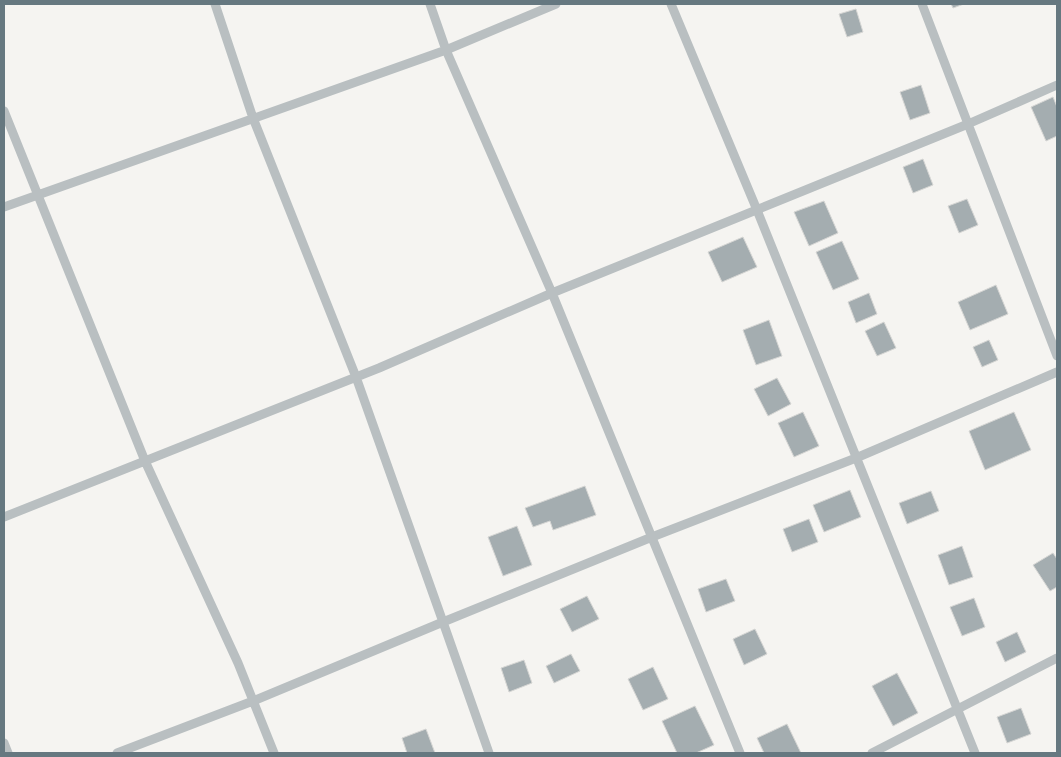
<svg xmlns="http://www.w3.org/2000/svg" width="1061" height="757" font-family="Karla,sans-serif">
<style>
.building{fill:#a4adb0;stroke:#d6d6d4}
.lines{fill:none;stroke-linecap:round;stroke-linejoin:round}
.minor{stroke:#b9bfc1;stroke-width:9}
</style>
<rect width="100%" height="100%" fill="#f5f4f1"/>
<path class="building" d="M951,4H964L953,8Z
M856,9L863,32L847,37L839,14Z
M921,85L930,113L910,120L900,92Z
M1053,97L1057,107V136L1046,141L1031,107Z
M923,159L933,185L913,193L903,167Z
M967,199L978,225L959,233L948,206Z
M824,201L838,233L809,246L794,212Z
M743,237L757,267L722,282L708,252Z
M842,241L859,279L833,290L816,252Z
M996,285L1008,314L970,330L958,302Z
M869,293L877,314L856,323L848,302Z
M769,320L782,356L756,365L743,330Z
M884,322L896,348L877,356L865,331Z
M989,340L998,360L982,367L973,347Z
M777,378L791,404L768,416L754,389Z
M803,412L819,446L794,457L778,423Z
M1014,412L1031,450L985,470L969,431Z
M585,486L596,515L553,530L550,521L533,527L525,508Z
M850,490L861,517L824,532L813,505Z
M931,491L939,511L907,524L899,503Z
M809,519L818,542L792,552L783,529Z
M517,526L532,565L503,576L488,537Z
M962,546L973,577L949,585L938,555Z
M1053,553L1057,559V587L1050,591L1033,565Z
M726,579L735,601L706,612L698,589Z
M587,596L599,619L572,632L560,609Z
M974,598L985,627L962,636L950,607Z
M755,629L767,654L744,665L733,639Z
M1017,632L1026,652L1005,662L996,642Z
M571,654L580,671L554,683L546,666Z
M524,660L532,683L509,692L501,668Z
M653,667L668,699L643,710L628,679Z
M897,673L918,713L893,726L872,686Z
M695,706L714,745L696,753H677L662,721Z
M1021,708L1031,734L1007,743L997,717Z
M787,724L801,753H764L757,738Z
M426,729L435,753H407L402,738Z"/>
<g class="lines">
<path class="minor" d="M215,4L253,118L356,377L443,622L652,537L856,458L1057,372
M430,4L446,50L552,293L740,753
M671,4L757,210L975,753
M922,4L1057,356
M4,111L145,461L238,663L274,753
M4,207L446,50L556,4
M4,517L379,368L552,293L968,124L1057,85
M4,743L8,753
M117,753L253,701L443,622L489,753
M872,753L1057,658"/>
</g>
<rect width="1061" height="757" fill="none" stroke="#667880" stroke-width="10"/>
</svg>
